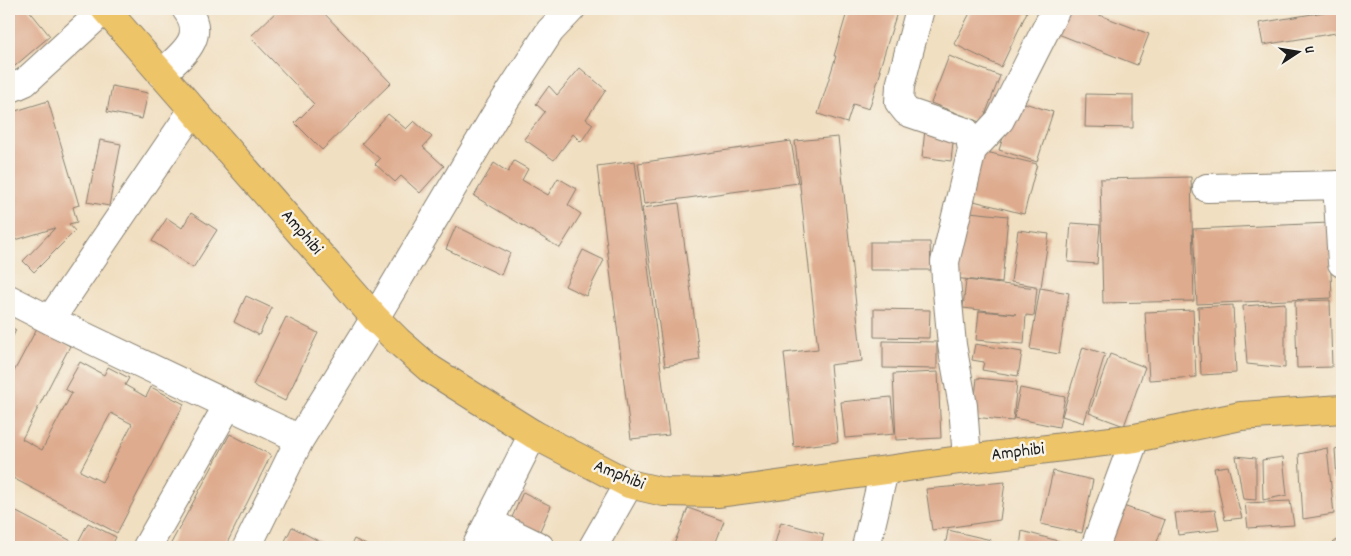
<svg xmlns="http://www.w3.org/2000/svg" width="1351" height="556" font-family="Dekko,sans-serif">
<style>
.building{fill:#deab8e;fill-rule:evenodd}
.lines{fill:none;stroke-linecap:round;stroke-linejoin:round}
.minor-casing{stroke:#867e6e;stroke-width:30}
.major-casing{stroke:#867e6e;stroke-width:30}
.minor{stroke:#fff;stroke-width:28}
.major{stroke:#eec469;stroke-width:28}
.labels{text-anchor:middle;dominant-baseline:central;stroke-width:5;stroke-linejoin:round;paint-order:stroke}
.street-label{font-size:18px;fill:#1c1c1c;stroke:#f7f3e8}
</style>
<rect width="100%" height="100%" fill="#f7f3e8"/>
<filter id="ink" filterUnits="userSpaceOnUse"><feTurbulence type="fractalNoise" baseFrequency=".02" numOctaves="2"/><feDisplacementMap in="SourceGraphic" scale="10" xChannelSelector="R" yChannelSelector="G"/><feConvolveMatrix kernelMatrix="1 2 1 2 8 2 1 2 1" color-interpolation-filters="sRGB"/></filter>
<filter id="wash" filterUnits="userSpaceOnUse"><feTurbulence type="fractalNoise" baseFrequency=".0096" numOctaves="4" result="noise"/><feDisplacementMap in="SourceGraphic" scale="20" xChannelSelector="R" yChannelSelector="G"/><feGaussianBlur stdDeviation="1.12" result="paint"/><feColorMatrix in="noise" values="0 0 0 0 0 0 0 0 0 0 0 0 0 0 0 0 0 1.4 0 .05"/><feComposite in="paint" operator="in"/></filter>
<g filter="url(#wash)">
<rect width="100%" height="100%" fill="#f1dfc1"/>
<g id="blocks">
<path class="building" d="M9,9H28L50,36L9,71Z
M279,9H320L391,83L322,150L295,123L314,104L250,37Z
M848,9H898L879,71H881L869,109L853,104L847,123L818,114L836,56H834Z
M972,9H1021L1027,12L1001,67L954,44Z
M1062,9H1084L1149,34L1137,65L1053,32Z
M1342,9V32L1263,45L1259,23Z
M949,56L1000,76L982,123L931,103Z
M580,68L606,90L586,119L593,124L581,142L573,134L554,160L524,139L545,112L536,104L549,86L557,95Z
M112,86L148,93L142,119L107,112Z
M1086,94L1133,95V128L1085,127Z
M1015,100L1053,112L1037,162L999,150Z
M48,101L79,205L73,207L77,222L69,224L75,231L34,272L23,261L55,228L9,242V113Z
M388,114L406,129L414,121L432,137L423,147L444,166L420,193L401,176L395,182L375,164L380,159L362,143Z
M925,130L954,133L951,161L922,157Z
M838,137L862,361L830,365L838,442L794,447L784,353L818,349L795,141Z
M100,140L121,144L109,206L87,202Z
M791,141L798,183L644,204L638,163Z
M982,151L1037,164L1024,214L970,200Z
M514,161L528,169L522,180L548,195L558,178L577,189L568,205L581,214L560,248L474,196L494,163L508,172Z
M635,161L669,435L631,439L597,166Z
M1191,177L1194,301L1103,303L1100,179Z
M679,203L700,360L665,366L642,208Z
M960,211L1008,216L1002,283L953,278Z
M191,213L217,230L193,268L152,241L167,218L182,228Z
M1071,223L1100,225L1097,264L1068,262Z
M1329,223L1332,298L1197,304L1193,229Z
M456,226L510,253L501,275L446,249Z
M1018,230L1049,234L1041,287L1011,282Z
M870,242H930L931,270H870Z
M583,250L604,260L586,296L565,286Z
M966,280L1037,288L1034,316L1026,315L1024,344L976,340L979,311L1016,314L963,308Z
M1040,288L1069,293L1059,354L1030,349Z
M246,296L272,308L259,335L234,322Z
M1330,300L1332,367L1297,368L1295,301Z
M1285,303V368L1247,364L1243,306Z
M1233,305L1236,373L1201,375L1198,307Z
M874,309L930,310L929,338L874,337Z
M1193,310L1196,377L1149,380L1145,312Z
M286,317L318,333L285,401L253,385Z
M9,326L16,330L9,344Z
M37,328L70,346L22,439L42,450L72,393L65,389L80,362L104,375L108,367L129,378L125,385L146,397L151,387L184,404L117,533L9,476V381ZM111,413L132,424L102,482L80,471Z
M883,341L937,342V369L883,368Z
M975,344L1022,352L1018,376L982,370L984,362L972,360Z
M1083,347L1105,354L1084,423L1062,416Z
M1110,354L1145,367L1124,426L1089,413Z
M938,372L941,438L896,440L893,374Z
M977,378L1017,382L1013,421L973,417Z
M1020,388L1065,397L1059,427L1014,418Z
M891,397L895,434L845,438L841,402Z
M230,434L271,455L225,547H169Z
M1342,447V511H1339L1335,449Z
M1327,448L1334,514L1303,519L1299,454Z
M1236,456L1256,458V500L1243,499Z
M1283,457L1287,495L1263,500L1262,460Z
M1228,466L1242,518L1225,520L1214,468Z
M1053,471L1093,480L1082,533L1041,524Z
M1005,482L1000,520L932,530L926,489Z
M523,492L551,506L535,542L507,529Z
M1290,501L1294,525L1248,528L1245,503Z
M1120,505L1165,520L1155,547H1106Z
M688,508L724,521L714,547H673Z
M11,509L77,544L88,523L116,537L111,547H9V513Z
M1215,510L1219,530L1178,535L1175,513Z
M781,522L824,534L820,547H774Z
M292,527L330,547H282Z
M948,530L991,540L989,547H945Z
M1022,531L1058,541L1057,547H1020Z
M1342,536V547H1328Z
M354,539L370,547H350Z"/>
</g>
</g>
<g filter="url(#ink)">
<use href="#blocks" fill-opacity="0" stroke="#867e6e" stroke-width="1"/>
<g class="lines">
<defs>
<path id="minor" d="M920,9L900,86L899,102L907,112L966,132L970,138L972,150L945,262L946,281L952,345L963,406L967,459
M161,74C181,55 208,38 186,9
M9,89L25,82L105,9
M972,150L1000,120L1056,9
M1337,185L1342,263
M1207,188L1342,185
M9,299L50,320L300,439
M50,320L193,110
M489,522L540,547
M147,547L228,405
M247,547L300,439L375,318L496,114L550,31L571,9
M476,547L533,434
M593,547L629,484
M866,547L884,471
M1095,547L1135,438"/>
<path id="major" d="M105,9L375,318L398,341L430,369L533,434L629,484L664,492L719,493L967,459L1135,438L1241,416L1342,409"/>
</defs>
<use href="#minor" class="minor-casing"/>
<use href="#major" class="major-casing"/>
<use href="#minor" class="minor"/>
<use href="#major" class="major"/>
</g>
</g>
<g class="labels">
<g class="street-label">
<text transform="translate(301 233) rotate(49)">Amphibi</text>
<text transform="translate(1018 453) rotate(-7)">Amphibi</text>
<text transform="translate(619 476) rotate(22)">Amphibi</text>
</g>
</g>
<rect width="1351" height="556" fill="none" stroke="#f7f3e8" stroke-width="30"/>
<g transform="translate(1298 52) rotate(78)" stroke="#f7f3e8" stroke-width="4" paint-order="stroke">
<path d="M0-4L9 19L0 12L-9 19Z" fill="#1c1c1c"/>
<text y="-8" font-size="14" font-weight="bold" text-anchor="middle" fill="#1c1c1c">U</text>
</g>
</svg>
